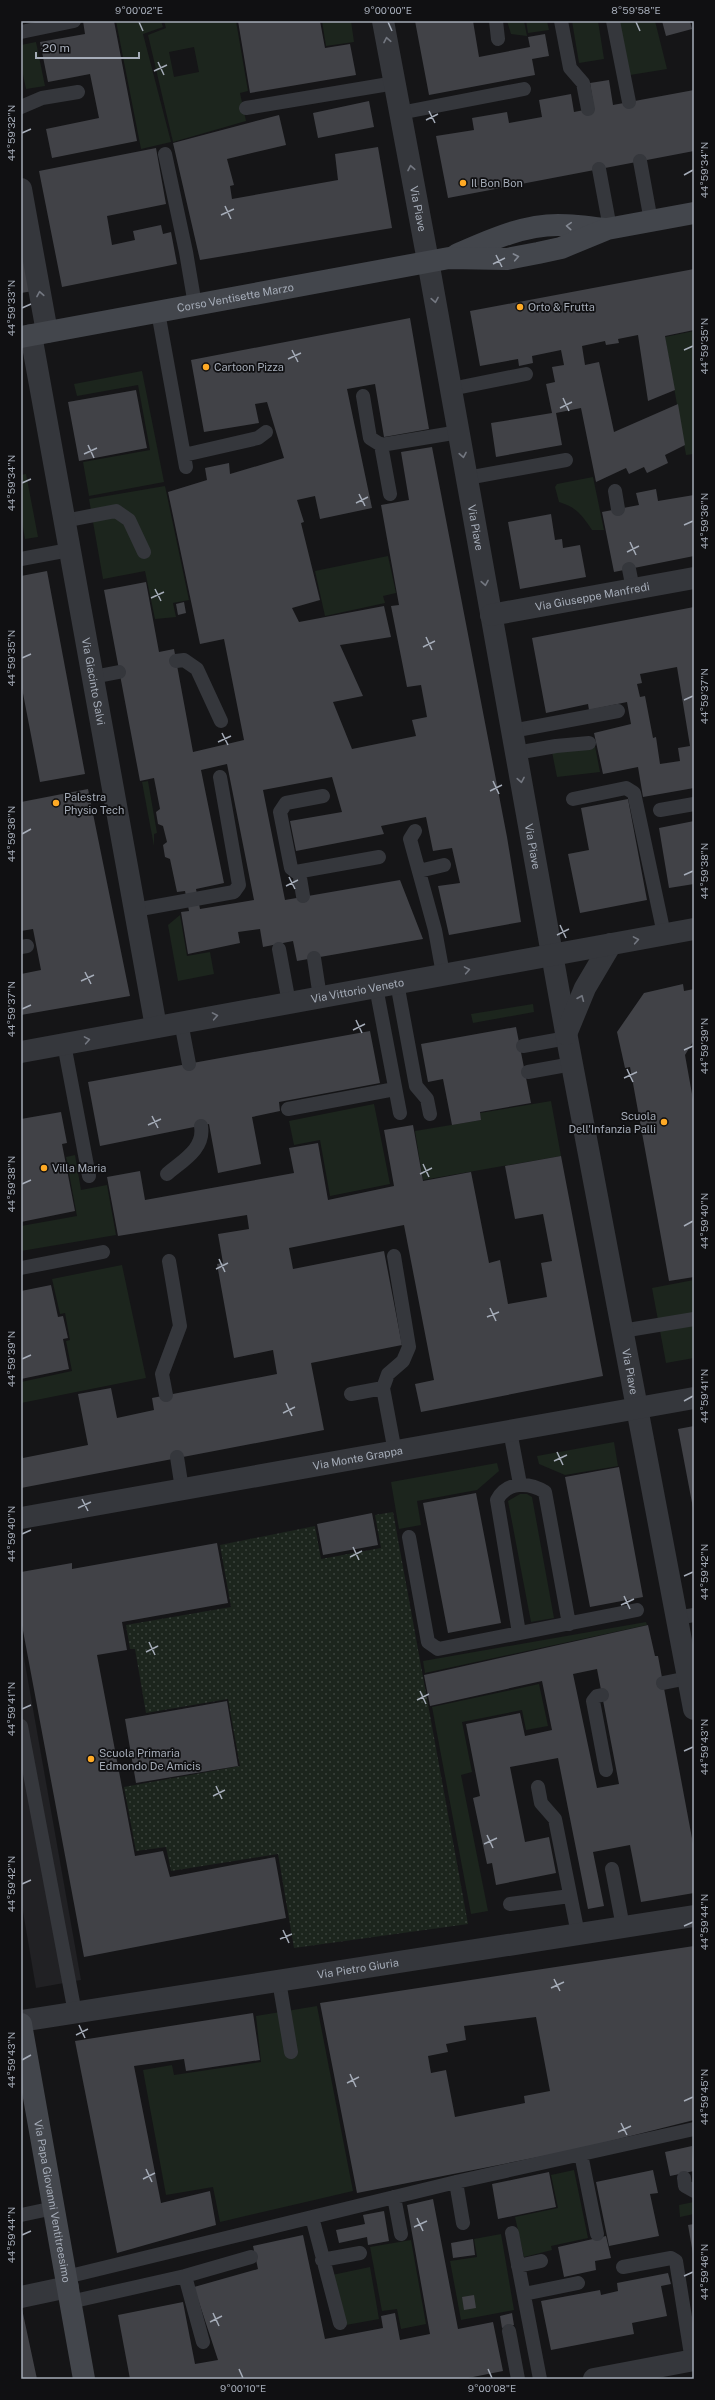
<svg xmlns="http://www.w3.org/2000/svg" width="715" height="2400" font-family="'Public Sans',sans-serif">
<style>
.built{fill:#212124}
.green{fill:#1c251d;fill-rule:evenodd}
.park{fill:url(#park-dots)}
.building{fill:#414247;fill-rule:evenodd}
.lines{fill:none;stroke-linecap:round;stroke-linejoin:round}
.lane{stroke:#35373c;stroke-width:14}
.street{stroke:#35373c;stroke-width:22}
.secondary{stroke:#43464c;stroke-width:22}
.oneway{stroke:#737780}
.oneway2{stroke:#838892}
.ticks{fill:none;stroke:#a5acb8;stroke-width:1.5}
.poi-dot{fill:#ffaa25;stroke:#101012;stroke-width:1.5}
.labels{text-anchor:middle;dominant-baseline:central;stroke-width:3.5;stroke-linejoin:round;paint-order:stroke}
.poi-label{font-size:11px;fill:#a5acb8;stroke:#101012;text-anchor:start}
.street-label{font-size:11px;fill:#a5acb8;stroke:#101012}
.neatline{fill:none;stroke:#a5acb8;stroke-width:1.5}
.ticks-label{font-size:10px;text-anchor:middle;fill:#a5acb8}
</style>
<defs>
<pattern id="park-dots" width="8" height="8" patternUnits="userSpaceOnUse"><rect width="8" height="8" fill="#1c251d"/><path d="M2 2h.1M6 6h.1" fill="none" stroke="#3a423c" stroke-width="1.8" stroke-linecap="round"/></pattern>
</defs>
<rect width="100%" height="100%" fill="#151517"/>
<path class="built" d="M21,1641L81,1980L36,1988L21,1900Z"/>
<path class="green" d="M116,21H161L163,27L143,34L171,142L141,149Z
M164,21H236L248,91L240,93L246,121L173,142L148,35L166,28ZM194,47L199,72L174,77L169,52Z
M322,21H351L354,42L326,46Z
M507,21H524L527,36L511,34Z
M526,21H547L549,30L528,33Z
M572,21H598L604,59L579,63Z
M617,21H655L667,69L630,75Z
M36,42L45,86L26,89L21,65V45Z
M694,331V454L686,455L665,337Z
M142,371L164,482L89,496L83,462L150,450L138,385L77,396L74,384Z
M26,474L38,537L25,539L21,516V475Z
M593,477L604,530H592C582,515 576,507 559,502L555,487L557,484Z
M165,486L189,600L173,603L176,617L155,619L145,571L103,579L89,499Z
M388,556L396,593L383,596L385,603L325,616L315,571Z
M595,746L600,772L557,777L552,752Z
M148,781L157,833L154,834V846L142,782Z
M180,915L187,956L210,952L214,974L178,981L168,925Z
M533,1004L534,1012L473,1023L471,1014Z
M551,1101L561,1156L423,1180L415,1131L481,1120L480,1113Z
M374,1104L390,1184L330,1196L320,1140L294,1145L289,1121Z
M75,1155L81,1190L107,1185L116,1235L21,1251V1226L77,1216L66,1157Z
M122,1265L146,1378L21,1403V1382L72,1371L66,1341L70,1340L65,1313L60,1314L52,1279Z
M694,1280V1358L666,1363L652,1288Z
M614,1442L618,1466L565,1475L539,1464L537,1456Z
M497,1463L499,1471L477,1490L417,1501L421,1525L399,1529L391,1482Z
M520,1494H527L532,1497L554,1618L531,1622L508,1501Z
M646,1622L647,1625L425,1673L423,1661Z
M539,1684L548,1726L526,1730L522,1710L462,1722L472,1772L461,1775L488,1911L471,1914L432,1707Z
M317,2006L353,2191L220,2222L213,2187L166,2195L143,2070L172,2065L174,2075L261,2062L256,2016Z
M574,2170L588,2238L551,2246L552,2250L524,2257L515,2217L558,2208L551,2175Z
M694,2202V2214L680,2217L679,2205Z
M501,2234L514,2310L461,2320L450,2261L477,2257L474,2239Z
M411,2240L426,2324L401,2329L397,2309L382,2311L370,2247Z
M370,2267L379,2319L346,2325L332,2275Z"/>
<path class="park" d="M393,1512L468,1924L294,1948L278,1854L171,1871L166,1847L136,1851L124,1787L240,1766L228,1699L146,1713L135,1649H130L126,1625L231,1607L220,1545L315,1526L321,1559L381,1548L375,1515Z"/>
<path class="building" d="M83,21H114L137,141L52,158L46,129L99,118L90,74L48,82L40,42L85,34Z
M238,21H320L325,48L350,44L356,75L250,93Z
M415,21H473L479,57L530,47L528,37L545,34L549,56L532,59L535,75L429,95Z
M662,21H690L692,29L666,36Z
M609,80L613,105L694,90V151L448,198L436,136L474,130L472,118L507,112L509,123L542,117L539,100L571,94L574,112L594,108L590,83Z
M369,101L374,127L318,138L313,113Z
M279,115L286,145L227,159L234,185L230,186L232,199L338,180L335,154L378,147L392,228L200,260L173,143Z
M156,148L166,204L107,216L112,245L135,240L133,231L161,225L163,234L171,232L177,264L62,287L39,171Z
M21,230L33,291L21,293Z
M694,269V330L665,336L675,390L648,401L638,335L618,339L619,343L606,345L605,341L582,346L585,365L599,362L614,432L678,404L685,445L665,455L668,463L647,473L644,467L629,474L626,468L596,482L581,408L556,413L562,445L496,457L491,423L552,413L546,384L555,382L552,367L564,365L561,350L532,356L533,363L519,366L518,359L480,366L470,311Z
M410,318L429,429L384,437L375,384L347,389L372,508L320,519L315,496L297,500L304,522L301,523L320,600L292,608L299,622L384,606L391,637L340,645L363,696L333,702L352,749L416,736L412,720L427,717L421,685L407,687L391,606L399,605L381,505L409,500L401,452L432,447L507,837L521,922L449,935L438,886L460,883L452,848L433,851L426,817L381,826L384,834L296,851L290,821L342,812L332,777L263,790L285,900L400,880L423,939L297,961L293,941L263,947L260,929L238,932L240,943L188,954L181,912L189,911L185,891L177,892L170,859L165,857L163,845L167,842L163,826L158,824L156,812L160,809L154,778L140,781L104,590L146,582L159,652L174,649L193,752L244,740L224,639L200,644L168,492L207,480L205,468L229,463L230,474L284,458L267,402L255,404L259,423L204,432L191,360ZM227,764L254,900L200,909L196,889L224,883L201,770Z
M136,390L147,448L79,461L68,402Z
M656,489L658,501L694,495V556L614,572L602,512L639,505L636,493Z
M551,514L555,540L562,539L563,548L580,545L586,577L520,589L508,522Z
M47,571L85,774L40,782L21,683V576Z
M184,602L186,613L178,615L176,604Z
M694,607V788L643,797L638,767L603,774L594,733L631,724L627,702L589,710L588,704L546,713L532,638ZM677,667L690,746L678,748L680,761L660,764L656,737L653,738L645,696L640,697L637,684L642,683L640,674Z
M88,789L130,996L21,1015V974L41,970L33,929L21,931V802Z
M628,799L647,900L580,913L568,854L589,850L581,808Z
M694,821V884L669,888L659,828Z
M683,984L684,991L694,989V1040L685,1055L694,1105V1277L669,1281L630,1067L625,1068L617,1032L644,993Z
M516,1027L531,1103L480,1112L481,1120L452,1125L443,1079L428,1082L421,1044Z
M370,1031L380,1083L279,1102L280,1111L252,1117L261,1164L218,1173L209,1124L100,1146L88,1082Z
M61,1112L67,1143L62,1144L75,1211L21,1222V1119Z
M413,1125L423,1181L471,1172L489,1263L500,1260L508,1304L547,1297L541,1263L552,1261L543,1214L515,1219L505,1166L561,1156L603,1376L421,1412L415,1384L434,1380L404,1225L289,1248L293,1269L384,1251L402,1345L311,1363L324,1430L21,1488V1453L23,1458L88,1445L78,1394L111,1388L117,1418L154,1410L152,1398L277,1374L273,1350L234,1358L217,1264L223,1263L218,1234L249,1229L247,1215L118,1236L107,1177L140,1171L145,1200L294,1173L289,1148L318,1143L328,1200L394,1186L384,1130Z
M51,1285L58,1317L63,1316L68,1338L63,1339L69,1369L21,1379V1291Z
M694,1426V1508H693L678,1429Z
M619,1467L643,1597L590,1607L565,1477Z
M476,1493L501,1623L448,1633L423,1503Z
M372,1513L378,1545L323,1555L317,1524Z
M217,1543L228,1603L122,1622L127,1650L97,1655L135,1856L163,1851L170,1877L275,1857L286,1918L84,1957L21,1620V1572L72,1563V1569Z
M648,1625L655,1656H658L694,1849V1893L641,1902L630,1845L593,1852L604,1906L588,1909L558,1758L510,1767L525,1842L549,1837L556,1873L496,1885L492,1863L487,1864L473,1798L480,1796L466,1724L520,1713L525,1736L552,1730L542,1681L430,1706L424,1675ZM597,1669L619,1784L597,1788L573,1674Z
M227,1701L238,1766L136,1783L125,1719Z
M694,1946V2120L579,2149L357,2193L320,2003ZM536,2017L550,2091L524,2096L525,2103L455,2117L446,2070L431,2073L428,2056L448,2052L446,2044L466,2040L464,2026Z
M253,2013L260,2060L186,2071L184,2059L134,2066L161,2203L210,2191L216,2225L117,2253L75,2041Z
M692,2146L694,2171L670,2176L665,2152Z
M653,2170L658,2193L650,2194L659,2236L609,2246L596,2182Z
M549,2172L556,2207L498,2219L492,2184Z
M433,2199L458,2329L493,2322L503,2371L463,2379H130L118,2315L183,2302L195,2364L218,2360L194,2287L258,2269L253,2246L303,2235L325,2339L383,2328L381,2316L395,2313L400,2340L430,2334L407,2205Z
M384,2211L389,2241L368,2245L367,2237L339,2243L336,2230L365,2224L363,2215Z
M694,2224V2254H693L688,2225Z
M606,2236L611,2258L595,2261L596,2270L564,2277L558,2247Z
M473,2239L475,2255L453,2258L451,2243Z
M668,2273L671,2284L661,2286L667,2316L632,2323L634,2334L551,2350L541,2301L600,2290L601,2295L618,2291L617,2283Z
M474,2295L476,2308L464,2310L462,2297Z
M21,2309H22L37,2379H21Z
M512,2313L514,2325L502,2328L500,2316Z"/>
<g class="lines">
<path class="lane" d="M496,21L498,39
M561,21L570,68L583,83L588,109
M613,21L629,102
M21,32L74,21
M21,107L42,98L78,92
M246,108L395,83
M400,113L524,89
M165,154L186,252L195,305
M640,161L651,221
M599,169L610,228
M158,312L186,467
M451,389L526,374
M363,396L370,438L381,445L390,494
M381,445L459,432
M184,455L258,438L266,432
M467,478L566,460
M615,491L618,509
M64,521L116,511L129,520L144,552
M21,559L69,550
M629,569L633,589
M176,661L184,660L197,669L221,721
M93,677L119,672
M512,731L618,711
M516,753L556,746L589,743
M323,796L286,803L280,812L291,868L296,872L379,857
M573,799L626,788L634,793L664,934
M660,810L694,804
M415,831L410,839L435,930L443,974
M419,871L444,865
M299,872L303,896
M135,910L234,892L239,885L220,777
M21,947L27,946
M279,949L289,1003
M314,958L320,997
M397,983L416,1086L427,1099L430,1114
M376,987L400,1113
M181,1022L189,1064
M64,1044L89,1176
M523,1046L567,1038
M528,1072L572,1064
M288,1109L395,1089
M167,1174C182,1161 205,1149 201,1126
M394,1256L409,1347L403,1361L388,1374L383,1388L395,1452
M21,1268L103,1252
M622,1331L694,1319
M351,1394L383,1388
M166,1395L162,1374L180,1326L169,1261
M510,1431L520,1484
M177,1457L182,1489
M409,1537L428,1642L438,1649L637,1610
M676,1618L694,1615
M519,1633L497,1500C507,1481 529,1482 545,1492L569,1624
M663,1683L688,1678
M602,1695L597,1696L593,1701L606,1770
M21,1726L75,2013
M538,1787L541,1803L555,1819L578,1934
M612,1869L623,1927
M510,1904L570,1896
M279,1981L291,2052
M581,2154L597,2234
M684,2178L685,2186L694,2191
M456,2182L463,2223
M394,2197L401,2234
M21,2215L54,2208
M312,2217L340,2323
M512,2233L540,2379
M322,2260L360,2253
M518,2266L541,2261
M623,2267L671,2258L676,2261L692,2361
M185,2276L203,2342
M66,2277L456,2182L694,2129
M524,2294L578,2283
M70,2302L185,2276L251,2257
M509,2331L518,2379"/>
<g class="street">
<path id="s1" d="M383,21L428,261L567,1038L694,1709"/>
<path d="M21,189L47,332"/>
<path id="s2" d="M31,335L156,1027"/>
<path id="s3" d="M491,615L694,578"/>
<path d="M566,1034L585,988L611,944"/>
<path id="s4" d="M21,1052L694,929"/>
<path id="s5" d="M21,1518L694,1398"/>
<path id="s6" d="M21,2021L694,1916"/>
<path d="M21,2297L68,2287"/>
<path d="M594,2379L694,2360"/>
</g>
<g class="secondary">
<path d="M456,255C488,241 522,225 558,225C574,225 589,227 604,229"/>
<path id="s7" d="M21,337L449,258L507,259L538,253L561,248L607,229L694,213"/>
<path id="s8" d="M21,2024L84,2379"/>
</g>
</g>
<defs><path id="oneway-chevron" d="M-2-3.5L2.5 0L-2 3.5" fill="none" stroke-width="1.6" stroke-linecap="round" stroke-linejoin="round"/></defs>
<g class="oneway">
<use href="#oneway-chevron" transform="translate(387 40) rotate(-101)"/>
<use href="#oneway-chevron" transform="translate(411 168) rotate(-101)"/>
<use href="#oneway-chevron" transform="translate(40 294) rotate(-100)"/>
<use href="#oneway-chevron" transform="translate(435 300) rotate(80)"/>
<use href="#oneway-chevron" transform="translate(463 455) rotate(80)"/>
<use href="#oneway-chevron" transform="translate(485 583) rotate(80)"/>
<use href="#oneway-chevron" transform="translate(521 780) rotate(80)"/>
<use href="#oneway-chevron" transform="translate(636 940) rotate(-10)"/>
<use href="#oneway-chevron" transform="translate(467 970) rotate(-10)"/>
<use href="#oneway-chevron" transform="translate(581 998) rotate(-67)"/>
<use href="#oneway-chevron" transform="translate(215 1016) rotate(-10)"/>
<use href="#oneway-chevron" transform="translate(87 1040) rotate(-10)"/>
</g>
<g class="oneway2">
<use href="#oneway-chevron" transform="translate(569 226) rotate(-176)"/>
<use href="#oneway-chevron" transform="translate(516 257) rotate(-11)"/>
</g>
<path class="ticks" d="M139,22L143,31M388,22L392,31M636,22L640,31M158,62L164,75M154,71L167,65M429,111L435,123M426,120L438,114M22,133L31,129M684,175L693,170M225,206L231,219M221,215L234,209M496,255L502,267M493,264L505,258M22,308L31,304M292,350L298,362M684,350L693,346M288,359L301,353M563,398L569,411M560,408L572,402M88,445L94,458M84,454L97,448M22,483L31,479M359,494L365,506M356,503L368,497M684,525L693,521M630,542L636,555M627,552L639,546M155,589L161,601M151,598L164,592M426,637L432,650M423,647L435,641M22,658L31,654M684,700L693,696M222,733L228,745M218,742L231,736M493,781L499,794M490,791L502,785M22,834L31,829M684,875L693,871M289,877L295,889M286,886L298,880M560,925L566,938M557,935L569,929M85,972L91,984M81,981L94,975M22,1009L31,1005M356,1020L362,1033M353,1030L365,1024M684,1050L693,1046M627,1069L633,1082M624,1078L637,1072M152,1116L158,1128M148,1125L161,1119M423,1164L429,1177M420,1174L432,1168M22,1184L31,1180M684,1226L693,1221M219,1259L225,1272M216,1269L228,1263M490,1308L496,1321M487,1317L499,1312M22,1359L31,1355M684,1401L693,1396M286,1403L292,1416M283,1413L295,1407M557,1452L563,1465M554,1461L567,1455M82,1499L88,1511M78,1508L91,1502M22,1534L31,1530M353,1547L359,1560M350,1557L362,1551M684,1576L693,1572M624,1596L630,1609M621,1605L634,1599M149,1642L155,1655M146,1652L158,1646M420,1691L426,1704M417,1700L429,1694M22,1709L31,1705M684,1751L693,1747M216,1786L222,1799M213,1796L225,1790M487,1835L493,1848M484,1844L497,1838M22,1884L31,1880M684,1926L693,1922M283,1930L289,1943M280,1939L292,1934M554,1979L560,1991M551,1988L564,1982M79,2025L85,2038M76,2035L88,2029M22,2060L31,2055M350,2074L356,2087M347,2083L359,2077M684,2101L693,2097M621,2123L627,2135M618,2132L631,2126M146,2169L152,2182M143,2179L155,2173M417,2218L423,2231M414,2227L427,2221M22,2235L31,2231M684,2276L693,2272M213,2313L219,2326M210,2322L222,2316M239,2369L243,2378M488,2369L492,2378"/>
<g class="poi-dot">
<circle cx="463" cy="183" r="4"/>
<circle cx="520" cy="307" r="4"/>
<circle cx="206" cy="367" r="4"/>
<circle cx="56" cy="803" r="4"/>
<circle cx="664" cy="1122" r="4"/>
<circle cx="44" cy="1168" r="4"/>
<circle cx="91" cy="1759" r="4"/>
</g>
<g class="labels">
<g class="poi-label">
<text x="471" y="183">Il Bon Bon</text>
<text x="528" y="307">Orto &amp; Frutta</text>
<text x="214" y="367">Cartoon Pizza</text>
<text x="64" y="797">Palestra<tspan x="64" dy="13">Physio Tech</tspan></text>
<text x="656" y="1116" text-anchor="end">Scuola<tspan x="656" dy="13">Dell'Infanzia Palli</tspan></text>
<text x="52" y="1168">Villa Maria</text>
<text x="99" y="1753">Scuola Primaria<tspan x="99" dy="13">Edmondo De Amicis</tspan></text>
</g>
<g class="street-label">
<text stroke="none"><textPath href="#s1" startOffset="191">Via Piave</textPath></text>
<text stroke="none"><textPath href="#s7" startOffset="218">Corso Ventisette Marzo</textPath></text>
<text stroke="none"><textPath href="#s1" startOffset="515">Via Piave</textPath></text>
<text stroke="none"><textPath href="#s3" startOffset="103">Via Giuseppe Manfredi</textPath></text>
<text stroke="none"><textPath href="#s2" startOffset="352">Via Giacinto Salvi</textPath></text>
<text stroke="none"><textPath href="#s1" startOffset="839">Via Piave</textPath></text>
<text stroke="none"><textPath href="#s4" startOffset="342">Via Vittorio Veneto</textPath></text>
<text stroke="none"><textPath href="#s1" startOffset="1373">Via Piave</textPath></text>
<text stroke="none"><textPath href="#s5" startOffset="342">Via Monte Grappa</textPath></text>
<text stroke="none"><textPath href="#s6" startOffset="341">Via Pietro Giuria</textPath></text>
<text stroke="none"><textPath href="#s8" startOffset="180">Via Papa Giovanni Ventitreesimo</textPath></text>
</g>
</g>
<rect width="715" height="2400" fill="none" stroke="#101012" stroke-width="44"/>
<path d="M36 52v6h103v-6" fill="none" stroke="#a5acb8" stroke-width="2"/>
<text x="42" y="52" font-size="12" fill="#a5acb8" stroke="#101012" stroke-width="3" paint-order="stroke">20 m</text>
<rect x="22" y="22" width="671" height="2356" class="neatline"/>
<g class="ticks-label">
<text x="139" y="14">9°00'02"E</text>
<text x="388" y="14">9°00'00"E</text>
<text x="636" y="14">8°59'58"E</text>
<text transform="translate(11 133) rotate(-90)" y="4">44°59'32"N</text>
<text transform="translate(704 170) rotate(-90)" y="4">44°59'34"N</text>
<text transform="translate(11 308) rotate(-90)" y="4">44°59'33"N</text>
<text transform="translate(704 346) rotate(-90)" y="4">44°59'35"N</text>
<text transform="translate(11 483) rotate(-90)" y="4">44°59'34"N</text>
<text transform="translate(704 521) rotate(-90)" y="4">44°59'36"N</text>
<text transform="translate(11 658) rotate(-90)" y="4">44°59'35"N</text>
<text transform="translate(704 696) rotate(-90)" y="4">44°59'37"N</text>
<text transform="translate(11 834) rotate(-90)" y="4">44°59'36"N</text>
<text transform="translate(704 871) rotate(-90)" y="4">44°59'38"N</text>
<text transform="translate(11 1009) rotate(-90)" y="4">44°59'37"N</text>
<text transform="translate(704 1046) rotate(-90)" y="4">44°59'39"N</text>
<text transform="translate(11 1184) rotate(-90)" y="4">44°59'38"N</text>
<text transform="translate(704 1221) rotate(-90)" y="4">44°59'40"N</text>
<text transform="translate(11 1359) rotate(-90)" y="4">44°59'39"N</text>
<text transform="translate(704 1396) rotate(-90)" y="4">44°59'41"N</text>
<text transform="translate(11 1534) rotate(-90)" y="4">44°59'40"N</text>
<text transform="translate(704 1572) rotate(-90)" y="4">44°59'42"N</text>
<text transform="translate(11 1709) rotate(-90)" y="4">44°59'41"N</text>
<text transform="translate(704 1747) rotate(-90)" y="4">44°59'43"N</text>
<text transform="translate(11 1884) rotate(-90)" y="4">44°59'42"N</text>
<text transform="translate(704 1922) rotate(-90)" y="4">44°59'44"N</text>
<text transform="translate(11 2060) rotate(-90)" y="4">44°59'43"N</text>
<text transform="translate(704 2097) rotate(-90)" y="4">44°59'45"N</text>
<text transform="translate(11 2235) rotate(-90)" y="4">44°59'44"N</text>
<text transform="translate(704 2272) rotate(-90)" y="4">44°59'46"N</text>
<text x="243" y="2392">9°00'10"E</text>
<text x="492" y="2392">9°00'08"E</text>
</g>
</svg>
